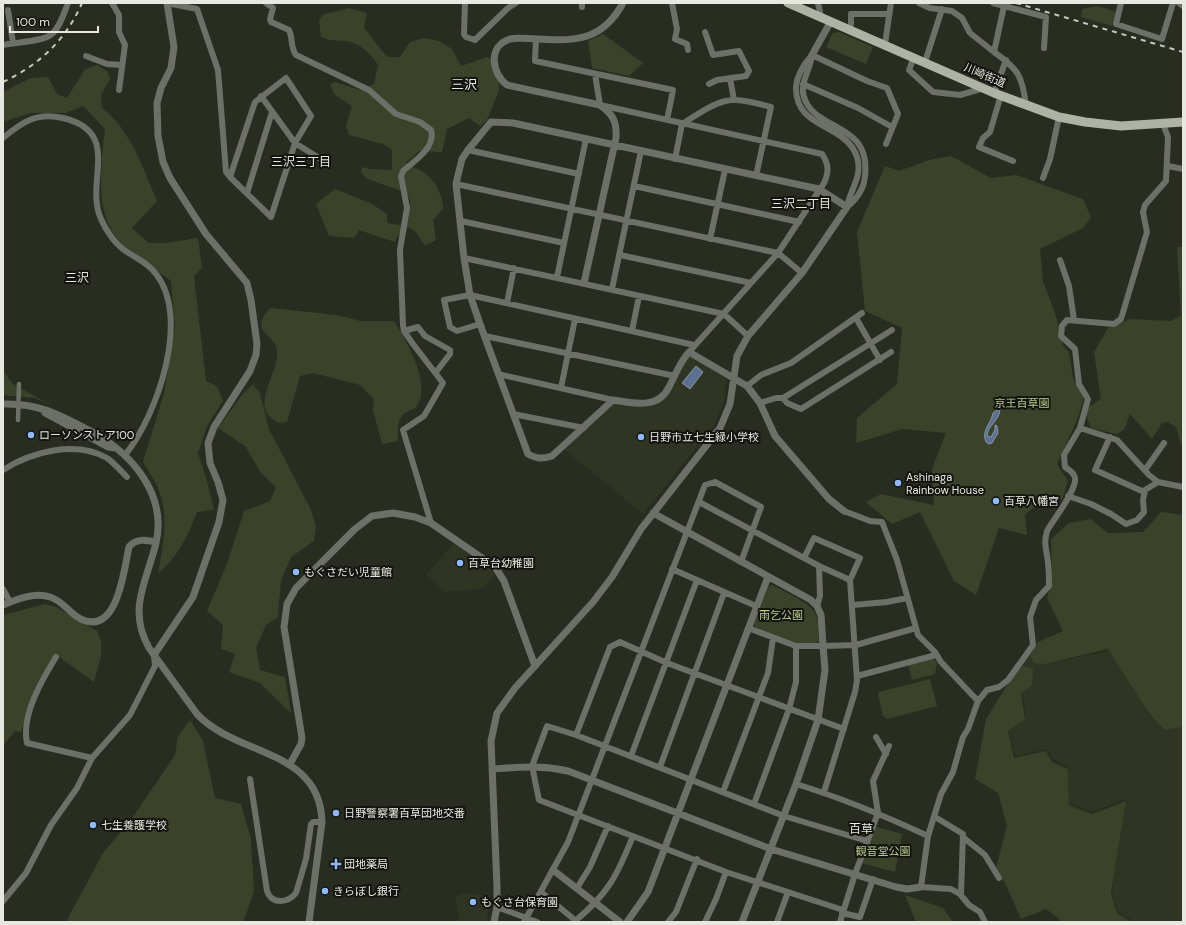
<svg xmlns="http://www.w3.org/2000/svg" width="1186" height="925" font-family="'DM Sans','Noto Sans JP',sans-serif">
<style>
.built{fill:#303523}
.green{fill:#3b422a}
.water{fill:#5c7091;stroke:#8694a9}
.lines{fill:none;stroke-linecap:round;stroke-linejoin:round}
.minor{stroke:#6d6f69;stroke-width:6}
.tertiary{stroke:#6d6f69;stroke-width:7}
.primary{stroke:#afb3a6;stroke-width:9}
.rail{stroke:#c4c7be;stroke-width:2;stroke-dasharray:5 5;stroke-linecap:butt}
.pedestrian-bridge{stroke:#6d6f69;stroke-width:4.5}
.poi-dot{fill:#8eb9fd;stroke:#13140f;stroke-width:1.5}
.labels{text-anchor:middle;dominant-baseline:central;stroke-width:4;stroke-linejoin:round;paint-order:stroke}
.street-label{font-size:11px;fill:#e7e9e1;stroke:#13140f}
.park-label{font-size:11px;fill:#b9cb8b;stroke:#13140f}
.poi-label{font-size:11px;fill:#e7e9e1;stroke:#13140f;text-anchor:start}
.neighbourhood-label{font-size:12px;fill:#e7e9e1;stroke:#13140f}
.quarter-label{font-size:13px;fill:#e7e9e1;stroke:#13140f}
</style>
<rect width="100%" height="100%" fill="#292d21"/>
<path class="built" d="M688,357H693L726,379L724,402L714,425L643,514L564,449L614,403L636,407H650L661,401Z
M454,543L491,569L495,575L484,588L445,592L426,575Z
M1114,650L1163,730L1183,727V922H1135L1117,911L1112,891L1126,799L1092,812L1069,803V767L1053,759L1047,749L1015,756L1009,729L1026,717L1019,667L1026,657L1032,651L1045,652L1049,663Z
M465,893L489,896L487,922H460L455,897Z"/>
<path class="green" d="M1098,6L1116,12L1112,26L1081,17L1082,9Z
M349,8L367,13L364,28L387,57H400L410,42L424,38L439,41L452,49L461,66L487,57L498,61L499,90L487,120L480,126L469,118L447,129L442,152L419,151L406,163C412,167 420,169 426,174C435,181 444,198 443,209L433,220L436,240L425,246L415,231L409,227L397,237L395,242L359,230L354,238L329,236L316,204L335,189L372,204L387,214V223L400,225L408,220L410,200L407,193L368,179L361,172L362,167L370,169L392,170V150L383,144L349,135L346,126L352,106L334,94L330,84L335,82L360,90L374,84L378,65C372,54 359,43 346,41C335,40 333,42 321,37L319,20L322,15Z
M839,32L873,47L866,64L826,47L833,33Z
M603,34L643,63L629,76L592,68L588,41Z
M97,65L108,72L110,79L101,95L102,108C131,130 143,168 157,201L132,228L149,243H166L198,238L202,268L194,276L206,381L217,386L223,401L207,426L198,453L207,481L214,510L197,512C186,540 180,553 158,574C163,545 170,514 157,486C153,478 148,470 143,462L164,393L175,326L171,281C156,269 136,258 122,244C93,214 101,167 105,129L83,106L66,113H30L3,122V92L31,78L48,77L57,94L67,98L85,69Z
M951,156L991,178L1016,175L1083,199L1091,217L1083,228L1040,249L1043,281L1056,316L1063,346L1069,352L1073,378L1084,398L1077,420L1057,464L1068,481L1062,500L1033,508L1025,515L1027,535L999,528L976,595L954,581L920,512L892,524L866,502L881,494L934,505L932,469L946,433L902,429L856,443L857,418L897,384L902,328L865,311L857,232L885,166L899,171L929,160Z
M1177,247H1183V451L1176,427L1167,422L1162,423L1152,439L1130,414L1124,430L1116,434L1091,428L1084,410L1101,399L1094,352L1108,328L1131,319L1171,321L1181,316Z
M270,308L337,315L360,321H394C406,340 433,386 416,407C414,409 408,411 405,413C396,419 398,432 398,441L382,444L373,410L374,399L360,385L313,373L300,376L287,422L278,423C275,420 269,417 267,413C257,396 280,369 277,350C274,332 248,333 270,308Z
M3,371L13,384L52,406L35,398L3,395Z
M253,384L260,394L269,429L310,508L316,525L314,541L291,557L281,580L278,617L266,625L256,648L260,670L285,677L291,713L260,683L229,672L235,654L221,649L223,625L207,611L227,564L244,511L270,501L276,487L261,473L245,446L218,428L242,395Z
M1161,512L1183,515V727L1164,730L1147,710L1108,649L1044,664L1034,663L1030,656L1038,642L1063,631L1047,598L1052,581L1051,539L1069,523L1090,519L1108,533L1143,532Z
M772,585C783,591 809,602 815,613C819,621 818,632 819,641C805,651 770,634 755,629L754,624L769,586Z
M45,604L56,607L97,631L101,640V656L94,682L58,656L33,694L21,732L15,731L3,745V615Z
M932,658L937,662L935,674L912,680L908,665Z
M1023,666L1033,669L1032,685L1021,694L1025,719L1008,731L1014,758L1046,751L1052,762L1068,769L1069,805L1092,814L1126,801L1111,893L1117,913L1131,922H1063L1046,909L1021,919L1007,887L996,868L1007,825L998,793L975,779L986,719L1014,674Z
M930,679L937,706L887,719L883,716L878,695L879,692Z
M190,720L203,741L215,798L241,804L251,839L254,892L243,922H66L103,853L131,820L175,755L178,736Z
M874,826L902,834L895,872L861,863Z
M905,895L943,908L953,922H916Z"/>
<path class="water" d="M696,366L703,372L690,389L682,383Z
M998,406L1000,409C1000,420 988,425 987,436L991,437L995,430V425L997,426L998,433L992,443L989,444L986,442C981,430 991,424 993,413L997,410Z"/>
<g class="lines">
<path class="minor" d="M112,3L119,15V32L125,45L119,90
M167,3L197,9L218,70L226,172L230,177
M266,3L273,8L270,19L271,22L289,30C293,38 290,47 296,55L369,90L396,114L420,122L431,130C436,148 414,161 403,171L401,176L407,208L400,250L403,325L404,331L413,344L443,383L424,416L403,430L431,523
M465,3L464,34L466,37L475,40L508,8L516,3
M582,3V7
M672,3L677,29L675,39L687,44L688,50
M818,3L821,17
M919,3L930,8L952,11L962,18L970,33L994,52
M993,3L1046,17L1044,48
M1121,3L1116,24L1162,39L1173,3
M1179,3L1183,6
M1004,6L994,52C1018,69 1022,75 1026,105
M8,10L13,43
M849,29L851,24V14H889
M705,32L713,55L739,51L749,71L746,76L717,80L709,84
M536,39L535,61L673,90L667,120
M885,44L891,3
M3,45C15,42 43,42 52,34C60,27 64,13 68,3
M812,55C810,72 797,85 806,102C820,131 871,124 865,176C864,189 857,199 847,207
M812,55C804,64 797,74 796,87C795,130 846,123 857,157C863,177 850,189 847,207
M812,55L867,81L887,88L898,114L886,144
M86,56L107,64L122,65
M914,57L909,70L933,92L960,95L984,88
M925,62L942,9
M595,74L600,105L822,154C829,164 829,172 824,183L778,253L689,352
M286,78L311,116L295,143L271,217L230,177L255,102Z
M730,78L734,100
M803,84L858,108L892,127
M994,93L1006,60
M1001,95L990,132L983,138L979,147L1013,161
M261,96L295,143L319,158
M3,138C22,122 37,112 63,118C123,132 84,182 101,219C106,231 116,245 127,252C138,259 149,264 156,274C191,318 157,416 125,455
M468,150L579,174
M675,159L682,124C697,115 716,100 734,100C746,100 759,104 771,107L756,176
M1168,166L1183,169
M1043,178L1050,159L1059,117
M456,184L778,253L802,273
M634,186L799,222
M247,193L272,112
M461,221L564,243
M710,239L725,170
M620,255L751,283
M464,258L724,314L748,336
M1060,260L1069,286L1074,320
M557,277L586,139
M612,289L641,151
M507,303L514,268
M856,318L880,360
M480,324L457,331L450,327L444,300L470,295L694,345
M404,331L418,327L425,336L450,350V354L436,372
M632,331L639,296
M485,336L675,376
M498,374L613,400
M747,386L761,375L791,363L862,313
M561,388L575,319
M783,398L787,403L801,409L891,352
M760,403L776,398H783L892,330
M513,414L584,428
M1080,428L1117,440L1149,475L1158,482L1183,487
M1110,437L1095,470L1142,491L1145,490
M3,470C31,452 75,440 107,458C114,463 121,471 127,477
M1145,470L1164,443
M1068,496L1091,504L1111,514L1126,524L1137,520L1144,512L1143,500L1145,490L1158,482
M699,502L819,566L850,580
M844,511L870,521L882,522L897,560L918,635L935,652L941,662L978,701
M804,558L814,538L860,558L850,580L857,680L855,692L824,792
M672,569L756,606
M3,589L10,602
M853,605L887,602L907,598
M817,606L820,596L819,566
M748,628L796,646H823L856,645L916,628
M56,657C42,680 21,715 27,743L92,758
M857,676L936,655
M576,735L784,816L867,841
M876,737L886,754
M631,756L697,580
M660,767L724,593
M250,779L267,891C272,905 288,903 296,893L306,859L311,824L313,822H322
M796,784C842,798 885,816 928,836
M723,792L768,673L773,638
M754,804L789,709L796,682V646
M935,817L963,834L961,895
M964,838L985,855L999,878
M577,888L590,867L608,826
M541,892L576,921
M3,901L26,873L51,825L77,788L92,758L130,715L155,666L154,655
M497,907L537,922
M843,910L726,872L539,800L532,766L547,726L576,735L610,647L620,642L667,663L844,729
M842,913L860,917L873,879
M524,922L568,842L705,485L715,482L761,507L741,562
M574,922C608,894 617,876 633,836
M668,922L676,912L697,859
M705,922L716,899L726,872
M777,922L788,892
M840,922L855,874L878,813L873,781L889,746
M985,922L980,912L969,905L960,894L951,889L921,887L928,836L941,794L953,772L963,737L968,729L978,701L987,690L999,687L1008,680L1033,645L1030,617L1036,600L1049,586C1049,578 1049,570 1048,563C1047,550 1043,545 1047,531C1053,520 1077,490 1075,478C1074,472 1069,470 1065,467L1064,455L1080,428L1088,399L1079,384L1075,349L1061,336L1062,326L1067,320L1114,324L1121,319L1147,232L1143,212L1145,205L1166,181L1168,137L1163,124"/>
<path class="tertiary" d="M812,55L831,21
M584,283L616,138C617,122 613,114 600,105L507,85C492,74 487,46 510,39C518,37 529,39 537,39C576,42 603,40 623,3
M3,404C41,403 61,416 94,433C133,455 167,495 156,543C147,581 127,609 149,648L197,714C237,757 320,748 322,822L309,922
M45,413L108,447L116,448
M653,513L811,600L817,606L821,615L823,646L825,670L818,720L796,784L742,922
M3,605C17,599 35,592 50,597C64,601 70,615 83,620C118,634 124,569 129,547C136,538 146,540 156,542
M154,655L193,597L219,522L223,500L218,482L210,463L208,443L214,427L250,371L256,355L257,344L251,300L247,283L206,234L170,178L163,162L158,136L157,103L161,88L171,68L174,47L167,3
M290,764L301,744L302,738L284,627L287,604L296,588L355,529L372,516L393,513L415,517L431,523L495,567L504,581L535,666
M492,769C520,767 540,765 568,771L771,849L896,887L907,889L921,887
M553,870L620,922
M494,922L497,907V886L491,741L497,713L515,688L593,602L612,577L641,529L720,428L730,404L737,356L748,336L802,273L847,207L819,189L513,123L491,122L468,150L462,159L459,171L456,184L464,258L470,295L480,324L528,454C537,459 542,459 552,456L613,400C633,403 658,410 669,387C676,374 679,363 689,352L747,386L760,403L775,436L829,499L844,511
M627,922L648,892L768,577"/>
<path class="primary" d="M788,3L994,93L1059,117L1085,122L1121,126L1183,122"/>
<path class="rail" d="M1016,3L1183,52
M3,82C39,65 66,40 82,3"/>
<path class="pedestrian-bridge" d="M18,420L19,384"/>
</g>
<g class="poi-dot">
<circle cx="31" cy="435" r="4"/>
<circle cx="641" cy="437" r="4"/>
<circle cx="898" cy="483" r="4"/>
<circle cx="996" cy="501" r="4"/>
<circle cx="460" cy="563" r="4"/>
<circle cx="296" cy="572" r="4"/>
<circle cx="336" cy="813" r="4"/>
<circle cx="93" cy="825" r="4"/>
<path d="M334 858h4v4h4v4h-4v4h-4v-4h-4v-4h4z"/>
<circle cx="325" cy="891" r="4"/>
<circle cx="473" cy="902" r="4"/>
</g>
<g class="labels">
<g class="street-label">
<text transform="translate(985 75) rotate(23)">川崎街道</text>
</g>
<g class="park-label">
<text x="1022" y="403">京王百草園</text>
<text x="781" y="615">雨乞公園</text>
<text x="883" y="851">観音堂公園</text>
</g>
<g class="poi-label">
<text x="39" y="435">ローソンストア100</text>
<text x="649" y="437">日野市立七生緑小学校</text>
<text x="906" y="477">Ashinaga<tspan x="906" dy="13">Rainbow House</tspan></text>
<text x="1004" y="501">百草八幡宮</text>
<text x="468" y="563">百草台幼稚園</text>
<text x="304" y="572">もぐさだい児童館</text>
<text x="344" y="813">日野警察署百草団地交番</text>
<text x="101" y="825">七生養護学校</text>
<text x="344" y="864">団地薬局</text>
<text x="333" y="891">きらぼし銀行</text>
<text x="481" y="902">もぐさ台保育園</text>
</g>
<g class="neighbourhood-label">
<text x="301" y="162">三沢三丁目</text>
<text x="801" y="204">三沢二丁目</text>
<text x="77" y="278">三沢</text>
<text x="861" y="829">百草</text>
</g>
<g class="quarter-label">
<text x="464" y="84">三沢</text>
</g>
</g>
<rect width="1186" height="925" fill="none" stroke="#e7e9e1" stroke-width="8"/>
<path d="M10 26v6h88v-6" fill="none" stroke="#e7e9e1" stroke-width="2"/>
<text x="16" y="26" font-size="12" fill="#e7e9e1" stroke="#13140f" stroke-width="3" paint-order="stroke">100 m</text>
</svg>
